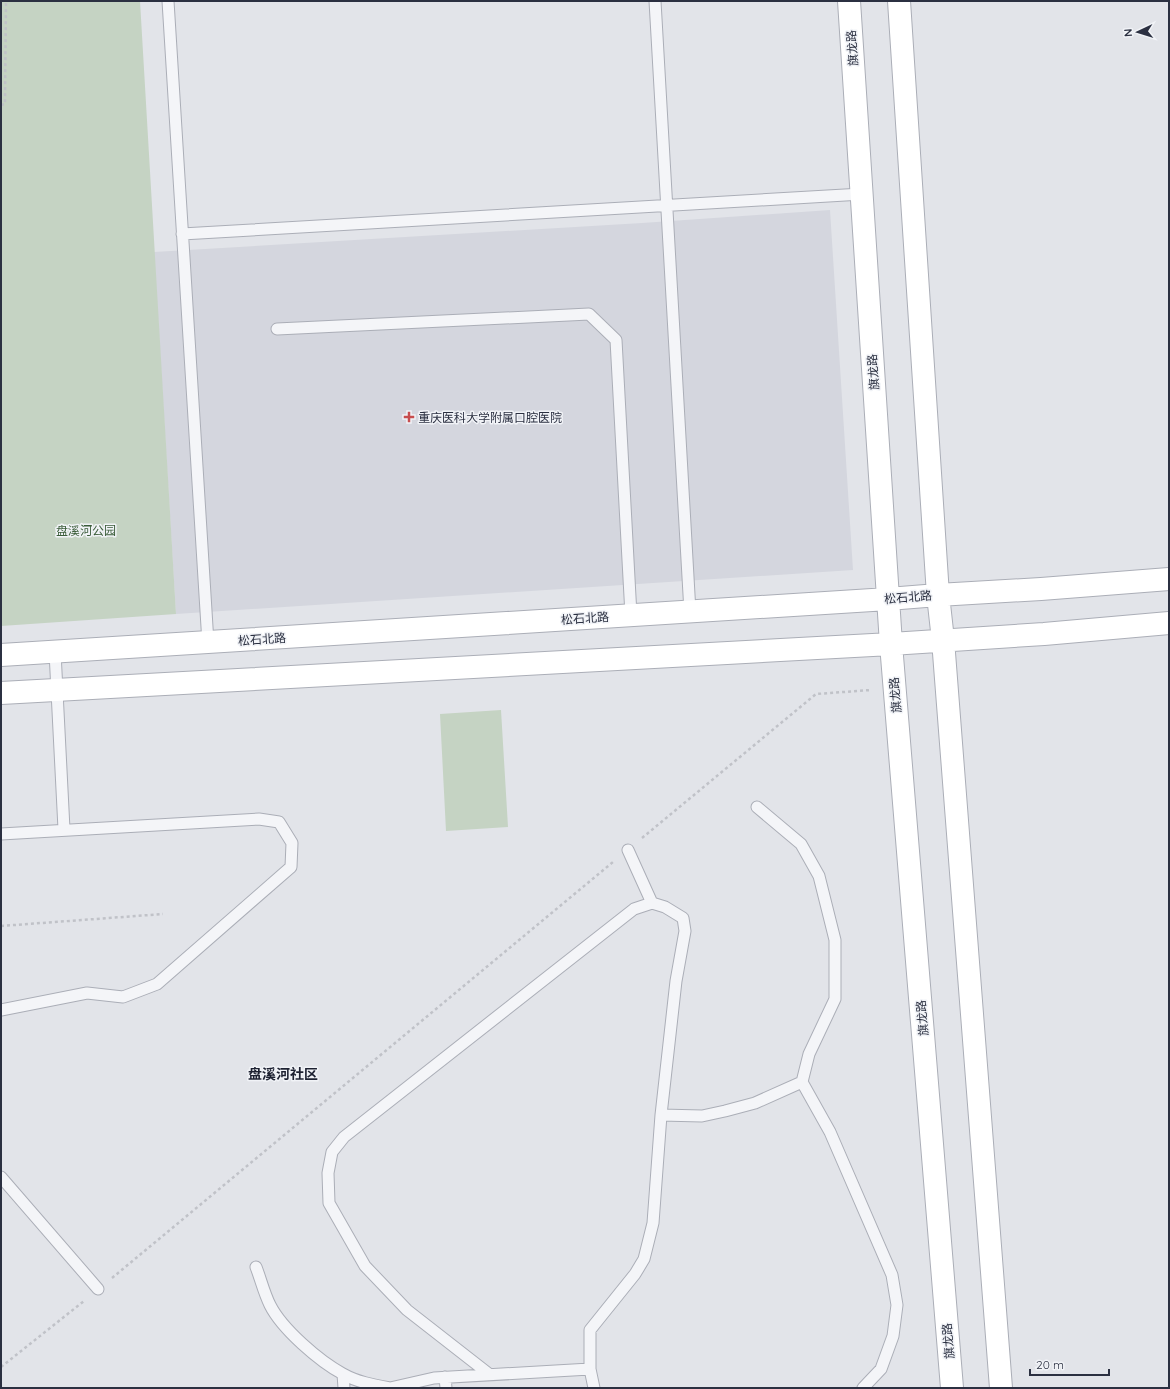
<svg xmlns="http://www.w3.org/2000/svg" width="1170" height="1389" font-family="Quicksand,'Noto Sans SC',sans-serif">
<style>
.built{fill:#d4d6de}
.green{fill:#c5d3c3}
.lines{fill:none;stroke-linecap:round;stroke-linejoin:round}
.service-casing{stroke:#abaeb7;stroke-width:13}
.secondary-casing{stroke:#abaeb7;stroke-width:24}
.path{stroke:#c0c2c8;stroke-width:2.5;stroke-dasharray:3 3;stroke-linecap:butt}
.service{stroke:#f4f5f8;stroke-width:11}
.secondary{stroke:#fff;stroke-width:22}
.poi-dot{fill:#c74e4f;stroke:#f1f3f7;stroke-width:1.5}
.labels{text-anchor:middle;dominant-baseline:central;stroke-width:3;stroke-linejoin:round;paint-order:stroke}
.street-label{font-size:12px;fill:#2b3041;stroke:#f1f3f7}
.poi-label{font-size:12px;fill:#2b3041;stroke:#f1f3f7;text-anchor:start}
.park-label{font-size:12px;fill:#3a5c39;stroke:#f1f3f7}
.quarter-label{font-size:14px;font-weight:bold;fill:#1d2131;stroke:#f1f3f7}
</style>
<rect width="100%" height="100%" fill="#e2e4e9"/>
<path class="built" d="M830,210L853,570L176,614L154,252L642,223Z"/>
<path class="green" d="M1,1H140L176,614L1,626Z
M501,710L508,827L446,831L440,714Z"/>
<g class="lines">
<defs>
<path id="service" d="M168,1L208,643
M655,1L690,612
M182,234L862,194
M277,329L589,314L616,340L631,615
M55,652L64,829
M757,807L801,844L819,876L835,940V999L809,1054L802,1082L830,1132L892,1275L897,1305L893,1336L881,1369L863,1388
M1,834L259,819L279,822L292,843L291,867L157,984L123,997L87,993L1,1010
M628,850L652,903
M661,1115L702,1116L725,1111L755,1103L802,1082
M1,1177L98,1289
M256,1267C261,1280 264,1293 270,1305C282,1329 319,1361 343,1374C357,1382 374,1385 390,1388
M343,1374L344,1388
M489,1374L407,1310L365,1266L329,1203L328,1173L332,1152L344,1137L634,909L652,903L665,907L683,918L685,931L676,981L661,1115L653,1223L644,1259L635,1274L590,1330V1369L594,1388
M445,1377L446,1388
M390,1388L434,1378L590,1369"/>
<path id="secondary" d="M849,1L891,644L952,1388
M899,1L938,595L943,640L1001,1388
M1,655L888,599L938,595L1041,589L1169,579
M1,693L891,644L1044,634L1169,623"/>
</defs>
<use href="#service" class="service-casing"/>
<use href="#secondary" class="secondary-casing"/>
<path class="path" d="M1,105L5,104L6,1
M642,838L816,694L871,690
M1,926L163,914
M112,1278L613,862
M1,1367L84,1301"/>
<use href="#service" class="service"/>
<use href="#secondary" class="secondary"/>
</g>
<path class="poi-dot" d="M407 411h4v4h4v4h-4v4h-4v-4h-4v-4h4z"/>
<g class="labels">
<g class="street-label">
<text transform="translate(852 48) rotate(-94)">旗龙路</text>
<text transform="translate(873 372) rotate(-94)">旗龙路</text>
<text transform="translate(908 597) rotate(-5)">松石北路</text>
<text transform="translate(585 618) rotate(-4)">松石北路</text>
<text transform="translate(262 639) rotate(-4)">松石北路</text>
<text transform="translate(895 695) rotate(-95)">旗龙路</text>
<text transform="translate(922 1018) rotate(-95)">旗龙路</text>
<text transform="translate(948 1341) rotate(-95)">旗龙路</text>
</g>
<g class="poi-label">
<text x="418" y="417">重庆医科大学附属口腔医院</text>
</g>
<g class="park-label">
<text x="86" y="530">盘溪河公园</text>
</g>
<g class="quarter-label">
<text x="283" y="1074">盘溪河社区</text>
</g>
</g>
<rect width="1170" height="1389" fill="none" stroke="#2b3041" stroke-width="4"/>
<g transform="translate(1138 32) rotate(266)" stroke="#f1f3f7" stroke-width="3" paint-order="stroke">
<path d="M0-3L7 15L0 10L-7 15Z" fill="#2b3041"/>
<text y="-6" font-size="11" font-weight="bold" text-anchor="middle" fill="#2b3041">N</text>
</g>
<path d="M1030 1369v6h79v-6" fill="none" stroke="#2b3041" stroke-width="2"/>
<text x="1036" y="1369" font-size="12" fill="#2b3041" stroke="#f1f3f7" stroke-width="3" paint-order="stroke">20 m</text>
</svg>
